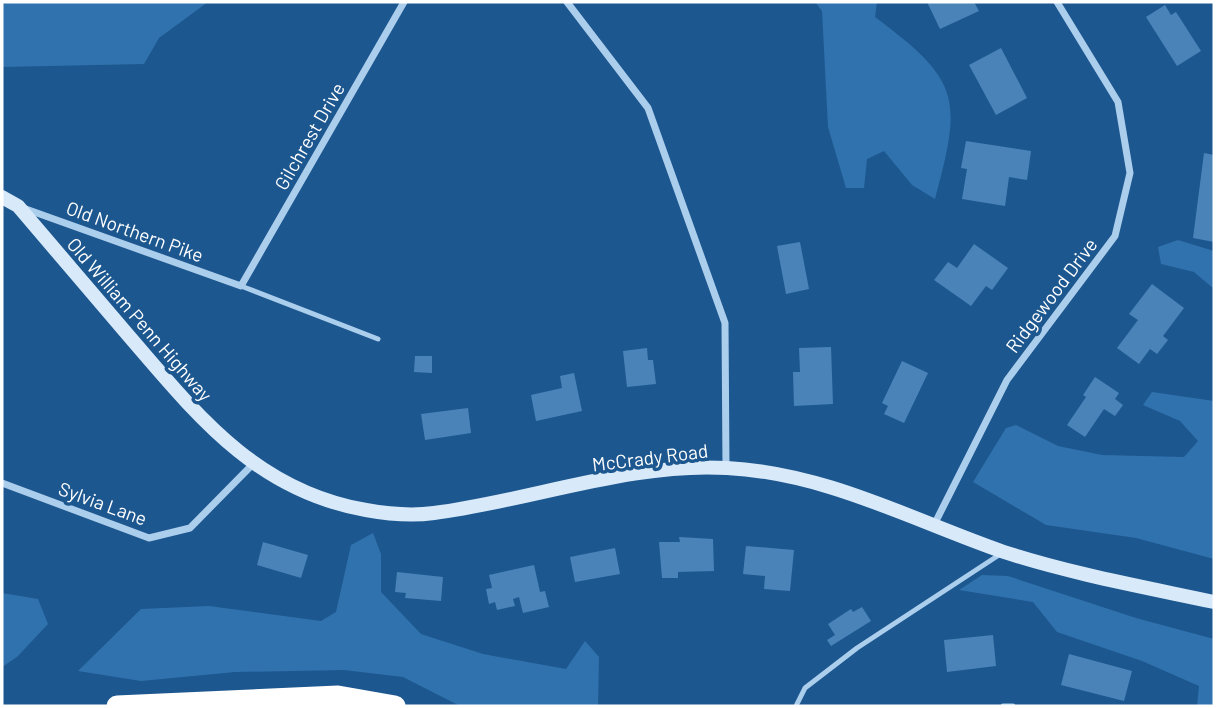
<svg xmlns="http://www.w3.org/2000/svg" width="1216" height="708" font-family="Barlow,sans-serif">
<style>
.green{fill:#3072ad}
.building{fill:#4a83b8}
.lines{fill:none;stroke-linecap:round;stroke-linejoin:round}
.lane{stroke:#acceed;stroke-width:5}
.street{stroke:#acceed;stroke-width:7}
.secondary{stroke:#d8e9fa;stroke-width:14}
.highway{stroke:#fff;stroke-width:21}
.labels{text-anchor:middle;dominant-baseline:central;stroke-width:7;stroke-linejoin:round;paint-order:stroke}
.street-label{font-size:19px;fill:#fff;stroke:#1d578f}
</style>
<rect width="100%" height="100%" fill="#1d578f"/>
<path class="green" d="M2,2H208L159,38L144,64L2,67Z
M815,2H877L875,17C961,81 962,98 935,199L912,185L884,151L867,159L864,188H846L828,127L822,11Z
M1178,240L1214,251V289L1194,272L1161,264L1158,247Z
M1152,392L1214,401V559L1136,538L1046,525L973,482L1006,428L1016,425L1058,446L1102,455L1184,457L1198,441L1180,421L1143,405Z
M373,533L381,554V592L421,634L483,654L566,669L585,641L599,657L598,706H460L403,677L344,670L235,672L141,681L78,671L141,609L209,606L321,621L336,612L351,545Z
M982,575L1008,576L1136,618L1214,639V706H1197L1199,686L1142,661L1057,632L1033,602L959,590Z
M2,593L38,599L48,624L17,657L2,667Z"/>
<path class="building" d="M927,2H974L979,11L940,29Z
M1165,5L1171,15L1176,12L1201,51L1177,66L1146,17Z
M1001,48L1027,98L996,115L969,65Z
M966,141L1031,151L1027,180L1009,177L1005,206L962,199L967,169L961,168Z
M1204,153L1214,155V242L1193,238Z
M800,242L809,289L786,294L777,246Z
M974,244L1008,268L992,290L986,286L971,306L934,280L948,262L957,268Z
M1152,284L1184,308L1163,336L1168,340L1157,354L1150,349L1139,364L1117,348L1138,320L1129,314Z
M831,347L833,404L794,406L793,372H800L799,348Z
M647,348L648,360H653L656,384L627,387L623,351Z
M415,356H432V373L414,372Z
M902,361L928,373L904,423L884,414L888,406L882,403Z
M574,373L582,411L536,421L531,395L562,388L560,376Z
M1095,377L1119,393L1115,399L1123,405L1115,416L1104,409L1085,437L1067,425L1086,397L1083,395Z
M468,408L471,433L425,440L421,414Z
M679,537L713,539L714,571L678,572V578H662L659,542H680Z
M263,542L308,555L301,578L257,565Z
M746,546L794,550L790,591L764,589L765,576L743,574Z
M615,548L620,574L575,582L570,557Z
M534,565L540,592L545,591L549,607L523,613L519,597L513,599L515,606L497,610L495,602L489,604L486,589L492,588L489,575Z
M397,572L443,577L441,601L405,598L406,593L395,592Z
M862,607L871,621L831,646L827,640L835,635L828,624L851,609L853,612Z
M993,635L996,666L947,672L944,640Z
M1069,654L1132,671L1124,701L1061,685Z"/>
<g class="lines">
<path class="lane" d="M241,286L378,339
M796,706L805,688L857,648L1002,553
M1003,706H1013"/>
<path class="street" d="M567,2L648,108L725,323L726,468
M23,208L241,286L404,2
M2,483L149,538L190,528L252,465
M934,525L1007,380L1115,236L1130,173L1118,102L1057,2"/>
<path class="secondary" d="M2,197L18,206C55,249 91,292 128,335C197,415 256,491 366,510C388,514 412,516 434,513C529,501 631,462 727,468C826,473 912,520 1004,552C1072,574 1144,587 1214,602"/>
<path class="highway" d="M117,706L338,696L395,706"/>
</g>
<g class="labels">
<g class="street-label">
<text transform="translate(309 136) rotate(-60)">Gilchrest Drive</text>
<text transform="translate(135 231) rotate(20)">Old Northern Pike</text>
<text transform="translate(1051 295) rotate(-53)">Ridgewood Drive</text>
<text transform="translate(140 319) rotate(49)">Old William Penn Highway</text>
<text transform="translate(650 457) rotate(-7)">McCrady Road</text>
<text transform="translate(103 503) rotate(20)">Sylvia Lane</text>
</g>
</g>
<rect width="1216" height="708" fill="none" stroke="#ffffff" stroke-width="7"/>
</svg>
